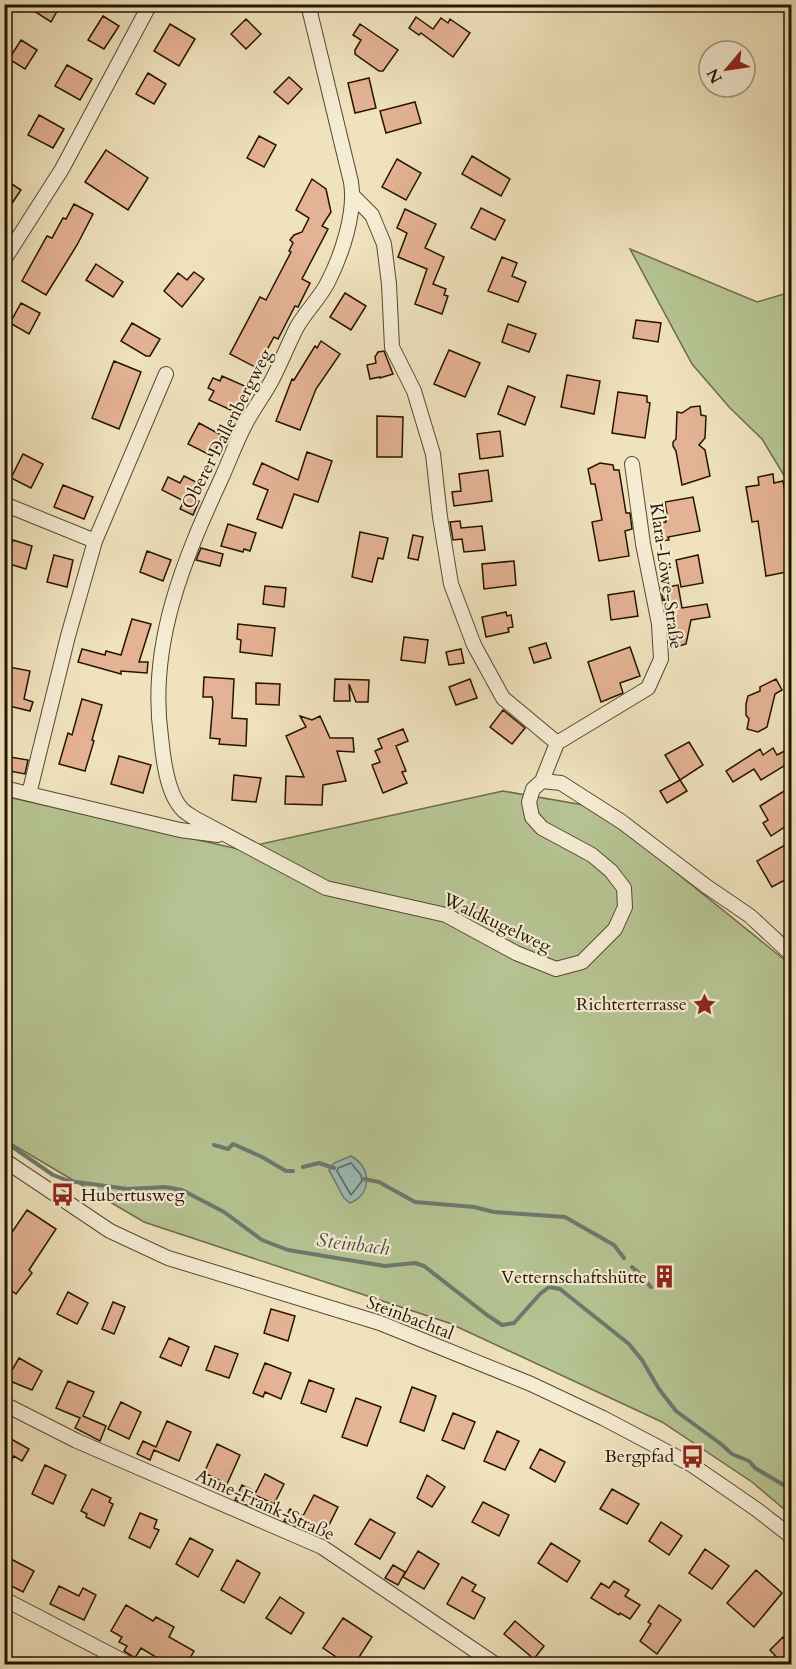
<svg xmlns="http://www.w3.org/2000/svg" width="796" height="1669" font-family="Cardo,serif">
<style>
.green{fill:#b6c493;stroke:#6e6c4a;stroke-width:1.5}
.water{fill:#9cbcb8;stroke:#6c796e;stroke-width:1.5}
.lines{fill:none;stroke-linecap:round;stroke-linejoin:round}
.shore{stroke:#60685c;stroke-width:1.5}
.stream{stroke:#6c796e;stroke-width:4}
.building{fill:#e4b294;stroke:#251400;stroke-width:1.5}
.minor-casing{stroke:#58482f;stroke-width:16}
.minor{stroke:#f5ecd4;stroke-width:14}
.labels{text-anchor:middle;dominant-baseline:central;stroke-width:4.5;stroke-linejoin:round;paint-order:stroke}
.street-label{font-size:18px;fill:#251400;stroke:#f5ecd4}
.poi-label{font-size:18px;fill:#251400;stroke:#f5ecd4;text-anchor:end}
.water-label{font-size:20px;font-style:italic;fill:#4f4f40;stroke:#f5ecd4}
</style>
<rect width="100%" height="100%" fill="#efe2bd"/>
<filter id="stains"><feTurbulence type="fractalNoise" baseFrequency=".00333" numOctaves="4"/><feColorMatrix values="0 0 0 0 .2 0 0 0 0 .09 0 0 0 0 .02 0 0 0 .5 -.17"/></filter>
<radialGradient id="worn" r=".72"><stop offset=".6" stop-color="#630" stop-opacity="0"/><stop offset="1" stop-color="#630" stop-opacity=".3"/></radialGradient>
<path class="green" d="M630,249L757,302L791,292V487L762,439L730,408L692,364Z
M503,791L595,807L791,965V1515L752,1482L662,1422L449,1323L144,1222L5,1140L4,796L238,849Z"/>
<path class="water" d="M351,1156C371,1167 373,1193 350,1203L344,1198L329,1170L334,1163Z"/>
<g class="lines">
<path class="shore" d="M351,1163L361,1175L362,1181L351,1195L337,1171L338,1168Z"/>
<path class="stream" d="M4,1141L53,1175L69,1181L128,1189L165,1187L182,1190L224,1212L262,1240L288,1250L385,1266L415,1263L424,1266L487,1315L502,1325L514,1323L540,1294L549,1287L560,1289L629,1344L642,1360L659,1389L676,1411L721,1444L732,1454L749,1461L755,1468L792,1490
M214,1145L228,1149L233,1144L262,1157L286,1171H293
M303,1167L319,1163L334,1168
M364,1179L379,1182L415,1202L474,1207L494,1212L565,1217L614,1245L624,1258
M632,1267L638,1272
M645,1280L651,1287"/>
</g>
<path class="building" d="M38,4H61L51,22L34,11Z
M103,16L119,26L104,49L88,40Z
M416,17L433,29L441,18L448,23L450,19L470,33L453,57L421,33L419,35L409,28Z
M246,19L261,34L246,49L231,34Z
M170,24L195,39L179,66L154,51Z
M360,24L398,50L383,71H379L355,54V50L361,40L353,35Z
M21,40L37,50L25,69L9,59Z
M67,65L92,79L80,100L55,86Z
M148,73L166,84L154,104L136,94Z
M289,77L302,89L288,104L274,92Z
M369,78L376,108L355,113L348,83Z
M415,102L421,123L386,133L380,111Z
M39,115L64,129L53,148L28,135Z
M259,136L276,145L264,167L247,158Z
M106,150L148,178L128,210L85,182Z
M472,156L510,179L501,196L462,174Z
M397,159L421,173L406,200L382,187Z
M4,179L21,190L4,215Z
M312,179L326,189L331,212L322,226L328,229L302,279L310,283L298,307L295,306L278,339L274,337L257,368L230,354L260,297L266,300L291,252L289,251L293,243L290,240L294,235L302,232L309,218L296,210Z
M74,204L93,214L77,245L46,295L22,281L47,236L52,238L63,218L66,219Z
M481,208L505,220L495,240L471,228Z
M405,209L436,224L425,248L444,257L433,284L446,289L444,295L448,296L442,314L415,304L427,269L398,257L407,233L397,228Z
M502,257L517,263L512,276L526,282L518,302L488,291Z
M96,264L123,282L113,297L86,280Z
M194,272L204,279L182,307L164,291L178,273L187,280Z
M345,293L366,306L351,330L330,317Z
M21,303L40,313L29,334L10,323Z
M636,320L661,323L658,342L633,338Z
M132,323L160,339L150,356H146L121,341Z
M508,324L536,334L529,352L502,342Z
M321,341L340,354L316,389L300,430L276,421L292,379L294,380L315,346L317,348Z
M449,350L480,363L465,397L434,384Z
M384,351L393,374L380,378V377L370,379L367,365L376,363L375,357L378,352Z
M114,361L141,372L119,429L92,418Z
M567,375L600,381L594,414L561,407Z
M222,376L247,387L235,412L209,400L214,391L208,388L213,378L220,381Z
M508,386L535,397L525,425L498,414Z
M618,392L647,396V402L650,403L645,438L612,433Z
M700,406L701,415L706,416L705,438L699,445L705,450L710,476L682,485L676,451L673,446V442L676,439L677,412L682,413L691,407Z
M377,416L403,417L402,457H377Z
M199,423L223,436L212,456L188,444Z
M500,431L503,456L480,459L477,434Z
M307,452L332,461L318,502L294,494L282,528L257,519L268,490L253,484L262,463L298,480Z
M23,454L43,464L31,488L11,478Z
M600,463L613,465L614,470H619L626,513H630L632,529L625,531L629,556L599,561L592,522L602,520L595,484H591L588,469Z
M488,470L492,501L454,506L452,492L461,491L459,474Z
M773,474L774,483L783,481L789,515L785,516L792,553V571L766,576L758,521L752,522L746,487L759,485L758,477Z
M184,476L200,484L193,498L199,501L193,515L180,509L184,501L162,490L168,477L180,483Z
M63,485L93,497L84,519L54,507Z
M693,497L700,531L668,537L669,540L655,542L652,525L666,522L664,514H667L665,502Z
M460,521L461,528L482,526L485,550L464,552L462,539L453,540L450,522Z
M228,524L256,533L250,551L244,549L243,552L221,546Z
M360,532L388,538L383,559L378,558L372,582L352,577Z
M413,535L423,537L418,560L408,558Z
M13,540L32,546L26,569L6,563Z
M201,548L223,554L220,566L196,560Z
M147,551L171,560L163,581L140,572Z
M54,555L73,560L67,587L47,582Z
M698,555L703,583L681,587L676,560Z
M514,561L516,585L484,589L482,564Z
M678,585L682,608L707,604L710,617L691,620L686,644L676,647L666,599L663,600L661,588Z
M265,586L286,588L284,607L263,604Z
M634,591L638,616L611,620L608,595Z
M506,612L507,616L511,615L513,627L508,628L509,632L486,637L482,617Z
M132,619L151,624L139,662H148L147,673L121,671V674L78,662L82,649L105,655L106,651L121,655Z
M238,624L275,628L272,656L240,652L241,640L237,639Z
M404,637L428,640L425,663L401,660Z
M546,643L551,658L534,663L529,648Z
M630,647L640,676L620,683L623,693L601,702L588,662Z
M461,649L464,663L449,665L446,652Z
M4,666L30,671L24,699L33,702L30,711L9,706L11,696L4,695Z
M204,677L234,679L232,718L247,719L246,746L219,744L220,739L210,738L213,702L212,697H203Z
M335,679L369,680L368,702H356L349,684L350,701H334Z
M470,679L477,698L456,705L449,687Z
M776,679L782,690L775,694L767,727L758,732L747,729L749,719L746,715V704L748,696L760,691V687Z
M256,683L280,684L279,705L256,704Z
M82,699L102,705L92,740L94,741L85,771L59,764L68,733L72,735Z
M503,710L525,728L512,744L490,727Z
M300,716L312,720L320,716L330,738H353L354,752L337,751L346,781L323,785L322,805L285,804L286,776L304,777L286,736L306,727Z
M403,729L408,741L396,746L406,771L402,772L407,783L383,793L372,765L380,762L375,751L382,748L378,739Z
M689,742L703,765L680,780L665,755Z
M792,747V761L761,780L754,769L733,782L726,771L760,749L763,755L773,748L777,755Z
M4,756L28,760L25,774L4,770Z
M119,756L151,765L143,793L111,784Z
M234,775L261,778L256,802L232,800Z
M680,780L687,791L667,803L660,791Z
M792,786V822L771,836L763,823L768,820L760,806Z
M785,845L792,856V876L772,887L757,861Z
M27,1210L56,1229L29,1270L32,1273L16,1294L4,1285V1244Z
M68,1292L88,1303L77,1324L57,1314Z
M113,1302L125,1307L114,1334L102,1329Z
M271,1309L295,1316L288,1341L264,1333Z
M169,1338L189,1347L181,1366L160,1357Z
M215,1346L238,1354L229,1378L206,1370Z
M19,1358L42,1371L32,1390L10,1381L11,1379L8,1377Z
M265,1363L291,1373L281,1399L265,1392L263,1397L253,1393Z
M309,1380L334,1389L326,1412L301,1403Z
M68,1381L94,1392L83,1416L106,1426L100,1441L75,1428L80,1418L56,1408Z
M412,1387L436,1396L424,1431L400,1422Z
M356,1398L381,1407L367,1446L342,1437Z
M121,1402L141,1412L129,1439L108,1429Z
M453,1413L475,1422L464,1449L442,1440Z
M167,1421L191,1432L179,1461L154,1450L150,1460L137,1454L143,1441L156,1447Z
M497,1431L519,1441L505,1470L484,1461Z
M4,1435L29,1449L22,1461L14,1456L4,1472Z
M217,1444L240,1455L227,1484L204,1473Z
M540,1449L565,1462L555,1482L530,1468Z
M45,1465L66,1475L53,1504L32,1494Z
M265,1474L284,1484L274,1504L257,1496L252,1507L235,1500L242,1485L256,1492Z
M427,1475L445,1487L432,1507L417,1498Z
M92,1489L111,1498L109,1502L113,1504L104,1526L86,1517L87,1514L81,1511Z
M612,1489L639,1504L627,1524L600,1509Z
M314,1495L338,1507L326,1531L302,1519L298,1527L284,1521L290,1509L303,1516Z
M483,1502L509,1515L499,1536L472,1522Z
M140,1513L157,1520L154,1528L159,1530L150,1548L129,1538Z
M370,1519L395,1533L380,1559L355,1544Z
M661,1522L682,1536L669,1555L649,1541Z
M190,1538L213,1550L198,1577L176,1564Z
M551,1543L580,1561L567,1582L538,1563Z
M705,1549L729,1566L712,1589L689,1573Z
M418,1551L439,1564L424,1589L403,1577Z
M11,1559L34,1571L23,1592L4,1582V1571Z
M237,1560L260,1573L244,1603L221,1590Z
M393,1565L405,1572L398,1585L385,1578Z
M756,1570L782,1593L754,1627L727,1603Z
M462,1577L476,1585L472,1591L485,1598L474,1619L447,1604Z
M614,1581L629,1590L625,1596L640,1605L630,1619L620,1613L619,1615L591,1598L601,1583L609,1588Z
M59,1586L79,1596L83,1588L96,1595L84,1620L50,1604Z
M280,1597L304,1613L291,1634L266,1618Z
M126,1605L153,1621L156,1617L174,1627L169,1637L194,1651L186,1665H169L141,1648L135,1658L124,1651L127,1646L119,1642L122,1637L111,1631Z
M659,1605L681,1620L657,1654L640,1641L651,1624L648,1622Z
M343,1618L372,1637L354,1665H348L323,1648Z
M515,1621L544,1646L534,1659L504,1634Z
M783,1637L792,1646V1661L788,1665H784L770,1650Z"/>
<g class="lines">
<defs>
<path id="minor" d="M308,4L351,182C356,213 342,254 328,282C320,298 306,311 297,327C288,344 281,363 272,380C264,395 254,408 246,423C237,440 230,459 222,477C184,559 148,644 161,737C163,758 167,795 183,810C187,814 193,817 198,820L326,888L446,915L516,953L556,969L582,962L615,929L625,907L624,888L611,871L592,855L542,828L532,817L529,802L533,789L542,781L561,783L622,822L706,886L750,916L792,955
M353,196L372,215L384,244L389,284L392,347L414,391L433,454L440,517L451,584L474,645L503,698L557,743
M4,260L62,169L150,4
M4,504L95,541
M542,781L557,743L648,688L661,659L659,624L643,544L632,464
M4,788L180,830L218,835
M29,794L68,636L95,541L166,374
M4,1160L110,1231L168,1258L380,1323L531,1384L603,1418L692,1465L756,1509L792,1537
M4,1404L77,1441L322,1547L495,1664
M4,1599L129,1664"/>
</defs>
<use href="#minor" class="minor-casing"/>
<use href="#minor" class="minor"/>
</g>
<defs>
<symbol id="sight-bare" viewBox="-9 -9 18 18"><path d="M0-6L1.8-2.2L6-1.7L2.9 1.2L3.7 5.4L0 3.3L-3.7 5.4L-2.9 1.2L-6-1.7L-1.8-2.2Z" fill="#8f2418" stroke="#f5ecd4" stroke-width="2.5" paint-order="stroke"/></symbol>
<symbol id="bus-bare" viewBox="-9 -9 18 18"><path d="M-5-6H5V4H4V6H2V4H-2V6H-4V4H-5ZM-3.5-4V0h7V-4ZM-3.5 1.2v1.5H-2V1.2ZM2 1.2v1.5H3.5V1.2Z" fill="#8f2418" stroke="#f5ecd4" stroke-width="2.5" paint-order="stroke"/></symbol>
<symbol id="building-bare" viewBox="-9 -9 18 18"><path d="M-4-6H4V6H1V3H-1V6H-4ZM-2.5-4.3h1.7v1.8h-1.7ZM.8-4.3h1.7v1.8H.8ZM-2.5-1h1.7V.8h-1.7ZM.8-1h1.7V.8H.8Z" fill="#8f2418" stroke="#f5ecd4" stroke-width="2.5" paint-order="stroke"/></symbol>
</defs>
<g fill-rule="evenodd">
<use href="#sight-bare" x="688" y="988" width="33" height="33"/>
<use href="#bus-bare" x="46" y="1178" width="33" height="33"/>
<use href="#building-bare" x="648" y="1260" width="33" height="33"/>
<use href="#bus-bare" x="676" y="1440" width="33" height="33"/>
</g>
<g class="labels">
<g class="street-label">
<text transform="translate(227 429) rotate(-63)">Oberer Dallenbergweg</text>
<text transform="translate(666 576) rotate(82)">Klara-Löwe-Straße</text>
<text transform="translate(497 923) rotate(25)">Waldkugelweg</text>
<text transform="translate(410 1318) rotate(21)">Steinbachtal</text>
<text transform="translate(265 1505) rotate(24)">Anne-Frank-Straße</text>
</g>
<g class="poi-label">
<text x="687" y="1004">Richterterrasse</text>
<text x="81" y="1195" text-anchor="start">Hubertusweg</text>
<text x="647" y="1277">Vetternschaftshütte</text>
<text x="674" y="1456">Bergpfad</text>
</g>
<g class="water-label">
<text transform="translate(353 1244) rotate(7)">Steinbach</text>
</g>
</g>
<rect width="796" height="1669" fill="none" stroke="#efe2bd" stroke-width="24"/>
<rect x="6" y="6" width="784" height="1657" fill="none" stroke="#251400" stroke-width="3"/>
<rect x="12" y="12" width="772" height="1645" fill="none" stroke="#251400" stroke-width="1.5"/>
<g transform="translate(727 69) rotate(241)"><circle r="28" fill="#f5ecd4" stroke="#a2967f" stroke-width="1.5"/>
<path d="M0-4.5L10 22L0 15L-10 22Z" fill="#8f2418"/>
<text y="-9" font-size="16" font-weight="bold" text-anchor="middle" fill="#251400">N</text>
</g>
<rect width="100%" height="100%" filter="url(#stains)"/>
<rect width="100%" height="100%" fill="url(#worn)"/>
</svg>
